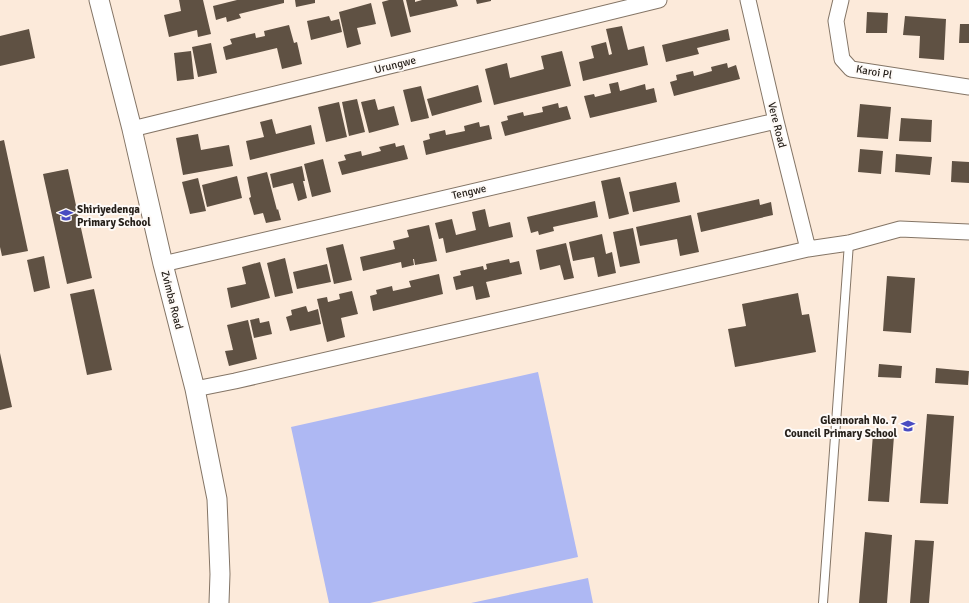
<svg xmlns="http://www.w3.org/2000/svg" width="969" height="603" font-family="Signika,sans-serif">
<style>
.green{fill:#aeb8f3}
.building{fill:#5f5143}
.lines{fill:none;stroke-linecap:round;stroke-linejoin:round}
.service-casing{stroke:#847566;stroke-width:10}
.minor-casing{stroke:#847566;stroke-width:17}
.tertiary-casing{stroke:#847566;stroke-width:21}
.service{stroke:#fff;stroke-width:8}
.minor{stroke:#fff;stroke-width:15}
.tertiary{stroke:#fff;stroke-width:19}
.labels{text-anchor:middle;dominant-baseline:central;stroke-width:4;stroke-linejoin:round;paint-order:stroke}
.street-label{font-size:11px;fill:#251f19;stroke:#fefaf7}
.poi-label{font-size:11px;font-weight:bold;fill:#251f19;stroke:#fefaf7;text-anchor:start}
</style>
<rect width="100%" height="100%" fill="#fceada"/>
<path class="green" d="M538,372L578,557L370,603H329L291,427Z
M588,578L593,603H471Z"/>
<path class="building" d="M179,0H203L211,34L198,37L197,30L169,37L164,15L181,11Z
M237,0H284V3L239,14L241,18L227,22L226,17L216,20L213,6Z
M295,0H315V3L296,7Z
M389,0H403L411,32L391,37L382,2Z
M406,0H415V2L422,0H456L458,6L410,17Z
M476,0H491V1L477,4Z
M371,3L376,24L357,28L361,44L347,48L339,12Z
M867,12L888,13L887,33H866Z
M329,16L331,21L339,19L342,32L311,40L307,21Z
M905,16L946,19L944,60L919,58L920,36L903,35Z
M960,24H969V43H959Z
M289,25L294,43L297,42L302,64L282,69L277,48L226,60L223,47L232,44L230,39L255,33L256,38L265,36L264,31Z
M622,26L628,50L644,46L648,65L583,81L579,62L594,58L591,46L606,42L609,55L612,54L606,29Z
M29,29L35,58L0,66V36Z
M728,29L730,40L697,48L699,54L666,62L662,45Z
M211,43L217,73L198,77L192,47Z
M191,51L194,79L177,81L174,53Z
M562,51L571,86L494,105L485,69L507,63L510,78L544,69L541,56Z
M727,63L728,68L736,65L740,79L674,96L670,82L677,80L676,75L693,71L694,76L712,71L711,67Z
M618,82L620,91L645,84L646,90L654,88L657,102L590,118L584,96L594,94L595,97L611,93L609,84Z
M478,85L482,102L432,116L427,99Z
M421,86L429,118L411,122L403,90Z
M357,99L365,132L349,136L342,102Z
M375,99L378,110L394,106L399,125L369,133L361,102Z
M339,102L347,137L326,142L318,107Z
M558,103L559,108L567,106L571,119L505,136L501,122L508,120L507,116L523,112L524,116L543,112L542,107Z
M860,104L891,107L888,139L857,137Z
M901,118L932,120L931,142L899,141Z
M272,119L276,134L311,125L315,144L250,160L246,141L264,137L260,122Z
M479,122L480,127L489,125L492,139L426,155L423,141L430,139L429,134L445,130L446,135L465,131L464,126Z
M198,134L201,150L229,145L233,166L183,175L176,138Z
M4,140L28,251L2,256L0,247V141Z
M395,143L396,147L404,145L408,159L342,175L338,162L346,160L344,155L361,151L362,156L381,151L379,147Z
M860,149L883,151L881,174L858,172Z
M896,154L932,157L930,175L895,172Z
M323,159L331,192L312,197L304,164Z
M952,161L969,162V183L951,182Z
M302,166L305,181H303L307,198L298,201L293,183L273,188L270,174Z
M68,169L92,278L67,284L43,174Z
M267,172L277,210L278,209L281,220L266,223L263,213L254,215L249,198L251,197L247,177Z
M237,176L242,198L207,207L202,185Z
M620,177L629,214L609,219L601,181Z
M198,178L206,211L190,214L182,182Z
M676,182L680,202L633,212L629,192Z
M759,199L760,205L771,202L773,215L701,232L697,213Z
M595,201L598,217L553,227L554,231L539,235L538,231L531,233L527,217Z
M485,209L489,227L510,222L513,237L446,253L443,238L439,239L435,223L452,219L456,235L476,230L472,212Z
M691,215L699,252L680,256L677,239L640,246L636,227Z
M429,225L437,261L415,265L414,259H413L414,265L402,268L401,262L363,271L360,257L395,249L393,241L409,237L407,230Z
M633,228L640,263L620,267L613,232Z
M602,234L606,254L612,252L616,273L598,277L594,257L573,261L569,242Z
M566,243L574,278L564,280L560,265L540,270L536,250Z
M343,244L352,280L334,284L326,248Z
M44,256L50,288L34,292L27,260Z
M285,258L293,293L275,297L267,263Z
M509,259L510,263L519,261L522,274L486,282L490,297L476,300L473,286L456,290L453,277L461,275L460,271L483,266L484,270L487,269L486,264Z
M260,262L270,298L231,308L227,288L246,284L242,267Z
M327,264L331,282L297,289L293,272Z
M439,274L443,294L373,311L370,296L377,294L376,290L392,286L393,291L411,287L409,281Z
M887,276L915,278L911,333L883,331Z
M94,289L112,370L87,375L70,294Z
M352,291L358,314L341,318L345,337L327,342L317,299L327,297L328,302L340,299L339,294Z
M798,293L802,315L809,314L816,352L735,367L728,329L746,326L742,304Z
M306,306L308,312L318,309L321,324L290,331L286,317L292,315L291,310Z
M259,318L260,323L269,321L272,334L254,338L250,320Z
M248,320L257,359L229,366L225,351L233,350L227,325Z
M0,353L12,407L0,410Z
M879,364L902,366L901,378L878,377Z
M936,368L969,371L968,385L935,383Z
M927,414L954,416L948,504L920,503Z
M873,434L894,436L889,502L868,501Z
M865,532L892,535L887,603H859Z
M915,540L934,541L929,603H910Z"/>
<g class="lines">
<defs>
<path id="service" d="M823,603L849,243"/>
<path id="minor" d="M748,0L776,121L808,249
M841,0L836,21L842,59L851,69L969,87
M132,129L659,0
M163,264L776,121
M195,389L235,381L808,249L849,243L900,229L969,232"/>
<path id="tertiary" d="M99,0L132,129L163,264L195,389L217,499L220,574L219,603"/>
</defs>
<use href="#service" class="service-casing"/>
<use href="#minor" class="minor-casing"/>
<use href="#tertiary" class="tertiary-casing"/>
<use href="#service" class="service"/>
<use href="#minor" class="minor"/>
<use href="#tertiary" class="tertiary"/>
</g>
<defs>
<symbol id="school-bare" viewBox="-9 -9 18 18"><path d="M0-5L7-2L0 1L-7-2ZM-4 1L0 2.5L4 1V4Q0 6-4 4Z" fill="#494bc1" stroke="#fefaf7" stroke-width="2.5" paint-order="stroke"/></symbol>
</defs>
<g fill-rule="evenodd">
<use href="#school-bare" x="56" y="205" width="20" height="20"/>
<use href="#school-bare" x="898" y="416" width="20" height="20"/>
</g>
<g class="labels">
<g class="street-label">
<text transform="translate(395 65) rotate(-14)">Urungwe</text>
<text transform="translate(874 72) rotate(10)">Karoi Pl</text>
<text transform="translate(777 125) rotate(76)">Vere Road</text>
<text transform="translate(469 192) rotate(-13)">Tengwe</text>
<text transform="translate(172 300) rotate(76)">Zvimba Road</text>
</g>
<g class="poi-label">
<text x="77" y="209">Shiriyedenga<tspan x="77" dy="13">Primary School</tspan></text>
<text x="897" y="420" text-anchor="end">Glennorah No. 7<tspan x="897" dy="13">Council Primary School</tspan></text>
</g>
</g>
</svg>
